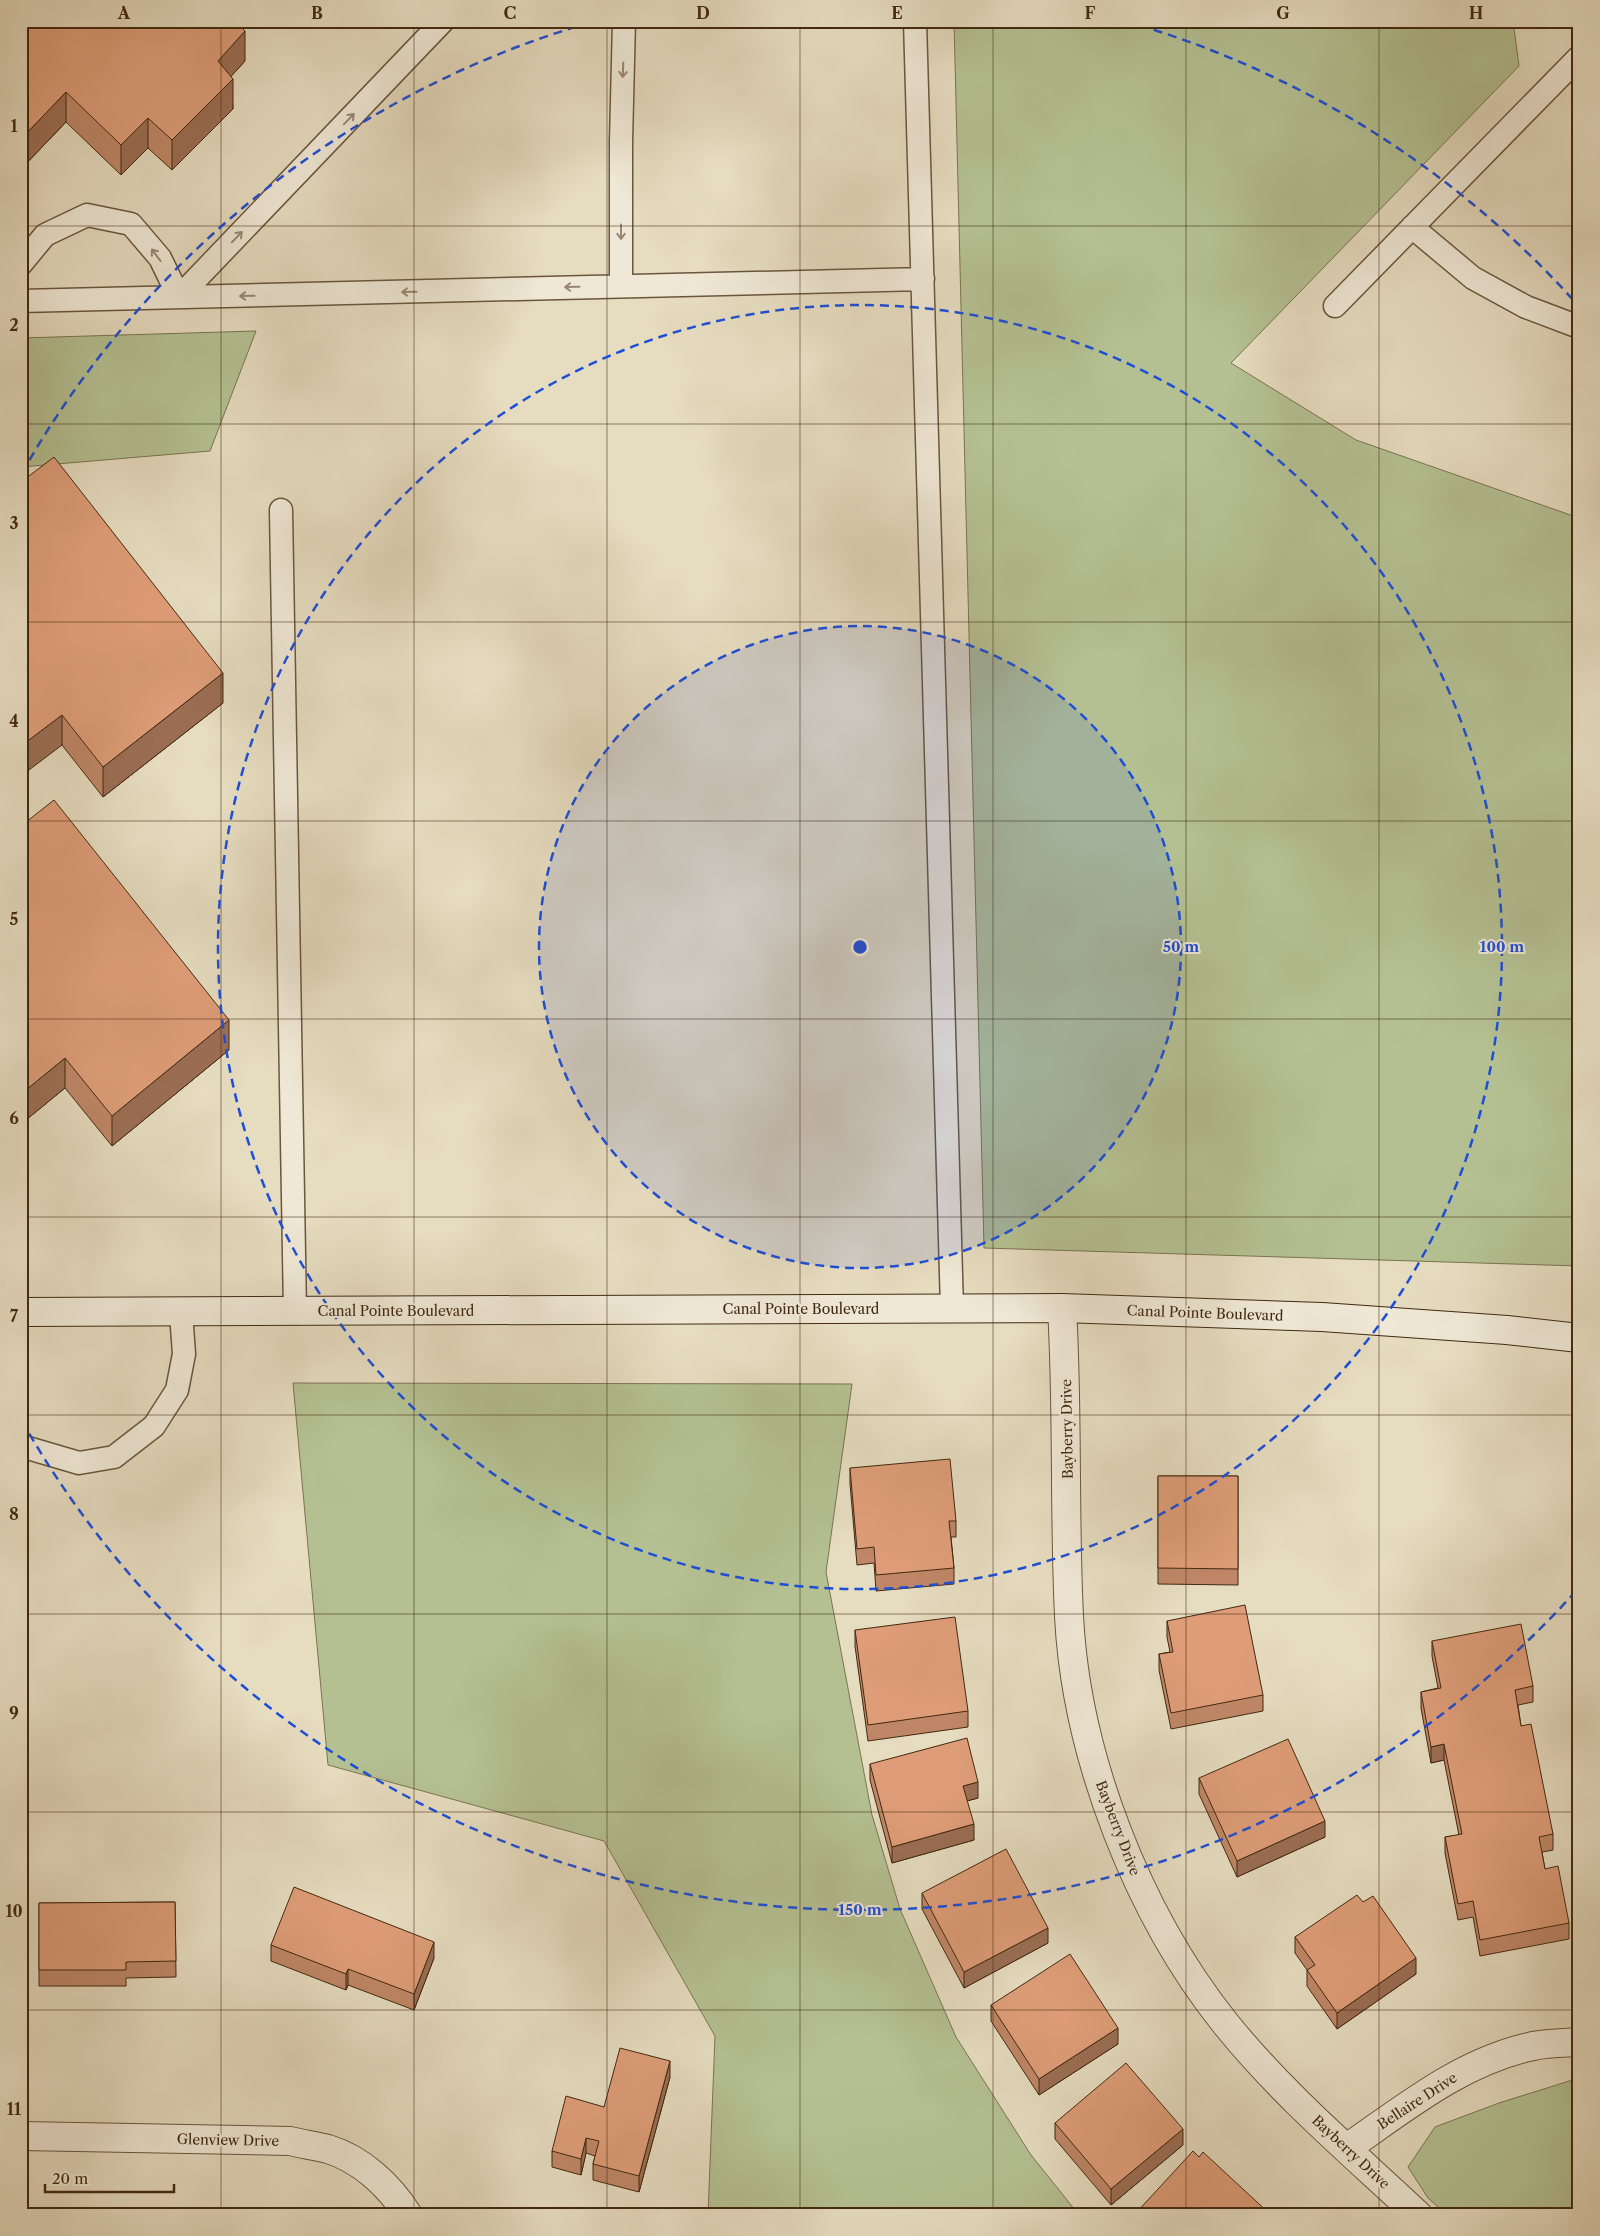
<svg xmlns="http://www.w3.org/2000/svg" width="1600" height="2236" font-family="'Libre Caslon Text',serif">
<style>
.green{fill:#b4c092;stroke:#7b7451}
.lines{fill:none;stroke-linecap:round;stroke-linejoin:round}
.lane-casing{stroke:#6b563c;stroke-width:25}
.street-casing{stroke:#6b563c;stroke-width:30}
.secondary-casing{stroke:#422910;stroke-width:30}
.lane{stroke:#efe8d6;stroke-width:22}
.street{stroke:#efe8d6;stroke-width:28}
.secondary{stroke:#efe8d6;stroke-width:28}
.wall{fill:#bf8767;stroke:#422910}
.shaded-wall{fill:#9b6e54;stroke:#422910}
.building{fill:#de9d78;stroke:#422910}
.oneway{stroke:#988873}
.grid{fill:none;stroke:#422910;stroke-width:1;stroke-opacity:0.55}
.ring{fill:none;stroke:#1d4ed8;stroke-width:2.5;stroke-dasharray:9 6}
.labels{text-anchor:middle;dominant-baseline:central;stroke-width:4;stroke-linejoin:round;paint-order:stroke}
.street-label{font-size:14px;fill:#422910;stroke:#efe8d6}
.centre{fill:#1d4ed8;stroke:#efe8d6;stroke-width:2.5}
.ring-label{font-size:15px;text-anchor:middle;font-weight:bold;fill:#1d4ed8;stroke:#efe8d6;stroke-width:4;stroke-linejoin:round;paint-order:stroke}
.neatline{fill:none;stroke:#422910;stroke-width:2}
.grid-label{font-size:16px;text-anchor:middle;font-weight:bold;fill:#422910}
</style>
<rect width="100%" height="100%" fill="#e6dcc0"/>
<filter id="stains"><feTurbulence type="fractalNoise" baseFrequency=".004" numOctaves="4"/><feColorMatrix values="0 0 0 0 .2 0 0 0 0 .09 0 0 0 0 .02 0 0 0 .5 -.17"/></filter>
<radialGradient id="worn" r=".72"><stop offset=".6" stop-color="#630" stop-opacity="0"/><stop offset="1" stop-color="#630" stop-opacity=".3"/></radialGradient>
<path class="green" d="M954,21H1513L1519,66L1231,363L1356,440L1579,518V1266L984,1248Z
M256,331L210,451L21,467V338Z
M293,1383L852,1384L826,1572L872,1815L900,1909L956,2037L1031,2155L1079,2215H708L715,2036L604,1841L328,1765Z
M1579,2078V2215H1447L1428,2198L1408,2167L1435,2127L1499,2103Z"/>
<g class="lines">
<defs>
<path id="lane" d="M915,21L952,1309
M1412,227L1473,278L1526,307L1579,327
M21,264L45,235L87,215L131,224L160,258L179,297
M621,286V141L624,21
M179,297L443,21
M21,301L923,279
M1335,306L1579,57
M281,510L295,1312
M21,1446L79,1463L114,1457L154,1426L177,1390L184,1354L181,1313"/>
<path id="street" d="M1062,1308C1068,1411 1064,1514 1069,1616C1076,1756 1138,1914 1225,2023C1282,2094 1352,2153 1418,2215
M21,2136L290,2141C303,2144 316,2146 328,2149C361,2159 390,2186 408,2215
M1347,2148C1405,2108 1462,2061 1533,2046C1548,2043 1564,2043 1579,2042"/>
<path id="secondary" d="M21,1312L1062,1308L1322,1317L1507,1330L1579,1338"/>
</defs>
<use href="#lane" class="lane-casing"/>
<use href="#street" class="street-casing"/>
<use href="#secondary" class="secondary-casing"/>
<use href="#lane" class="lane"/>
<use href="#street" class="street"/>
<use href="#secondary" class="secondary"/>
</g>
<path class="wall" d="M21,21L245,61L231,76L233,109L172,170L148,148L121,175L66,122L21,169Z
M21,482L223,703L103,797L62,745Z
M21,826L229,1050L112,1146L65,1088L21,1124Z
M850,1468L956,1521V1537H951L954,1568V1584L876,1591L874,1563L857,1565L850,1484Z
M1158,1476H1238V1585L1158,1584Z
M1167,1621L1263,1695V1711L1171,1729L1159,1670V1654L1170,1652L1167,1637Z
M855,1630L968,1711V1727L868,1741L855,1646Z
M1432,1641L1533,1686V1702L1518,1705L1521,1726L1553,1834V1850L1542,1852L1545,1869L1569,1923V1939L1480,1956L1473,1917L1458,1920L1445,1853V1837L1459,1835L1444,1760L1431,1763L1421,1708V1692L1438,1688L1432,1656Z
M870,1764L978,1798L967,1801L974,1840L892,1863L870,1780Z
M1199,1778L1325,1837L1237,1877L1199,1794Z
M922,1893L1048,1943L964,1988L922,1909Z
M175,1902L176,1977L126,1978V1986H39V1903Z
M1363,1902L1416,1974L1337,2029L1307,1986V1970L1295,1953V1937Z
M271,1945L434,1958L414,2010L348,1985L346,1990L271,1961Z
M991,2005L1118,2044L1039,2095L991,2021Z
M670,2077L639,2192L593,2180V2164L595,2156L586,2153L581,2175L552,2167V2151L604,2107Z
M1055,2123L1183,2145L1111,2205L1055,2139Z"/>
<path class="shaded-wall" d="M245,31V61L218,91V61Z
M233,79V109L172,170V140Z
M66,92V122L21,169V139Z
M148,118V148L121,175V145Z
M223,673V703L103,797V767Z
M62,715V745L21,776V746Z
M229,1020V1050L112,1146V1116Z
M65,1058V1088L21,1124V1094Z
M1444,1744V1760L1431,1763V1747Z
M978,1782V1798L963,1802V1786Z
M1325,1821V1837L1237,1877V1861Z
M974,1824V1840L892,1863V1847Z
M1048,1928V1943L964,1988V1972Z
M434,1942V1958L414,2010V1994Z
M1416,1958V1974L1337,2029V2013Z
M348,1969V1985L346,1990V1974Z
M1118,2028V2044L1039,2095V2079Z
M670,2061V2077L639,2192V2176Z
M1183,2129V2145L1111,2205V2189Z
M586,2138V2153L581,2175V2159Z"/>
<path class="building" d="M21,21H235L245,31L218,61L233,79L172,140L148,118L121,145L66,92L21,139Z
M54,457L223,673L103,767L62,715L21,746V482Z
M54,800L229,1020L112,1116L65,1058L21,1094V826Z
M950,1459L956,1521H949L954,1568L876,1575L874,1547L857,1549L850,1468Z
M1158,1476H1238V1569L1158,1568Z
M1245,1605L1263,1695L1171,1713L1159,1654L1173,1652L1167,1621Z
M955,1617L968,1711L868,1725L855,1630Z
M1521,1624L1533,1686L1515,1690L1521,1726L1531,1724L1553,1834L1539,1837L1545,1869L1558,1866L1569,1923L1480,1940L1473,1901L1458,1904L1445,1837L1462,1834L1444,1744L1431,1747L1421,1692L1441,1688L1432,1641Z
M967,1738L978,1782L963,1786L974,1824L892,1847L870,1764Z
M1288,1739L1325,1821L1237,1861L1199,1778Z
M1006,1849L1048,1928L964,1972L922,1893Z
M294,1887L434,1942L414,1994L348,1969L346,1974L271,1945Z
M1357,1895L1363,1902L1373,1896L1416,1958L1337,2013L1307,1970L1315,1965L1295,1937Z
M175,1902L176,1961L126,1962V1970H39V1903Z
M1070,1954L1118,2028L1039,2079L991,2005Z
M620,2048L670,2061L639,2176L593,2164L599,2141L586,2138L581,2159L552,2151L566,2096L604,2107Z
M1126,2063L1183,2129L1111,2189L1055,2123Z
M1193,2151L1199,2157L1203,2152L1271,2215H1137L1136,2213Z"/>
<defs><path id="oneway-shaft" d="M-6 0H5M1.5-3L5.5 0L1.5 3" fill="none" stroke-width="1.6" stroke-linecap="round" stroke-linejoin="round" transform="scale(1.25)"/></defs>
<g class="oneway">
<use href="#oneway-shaft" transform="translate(623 70) rotate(92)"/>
<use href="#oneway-shaft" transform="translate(349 119) rotate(-46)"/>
<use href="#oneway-shaft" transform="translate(621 232) rotate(90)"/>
<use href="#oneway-shaft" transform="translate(237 237) rotate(-46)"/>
<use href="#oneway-shaft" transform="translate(156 255) rotate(-127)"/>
<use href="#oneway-shaft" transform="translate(572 287) rotate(179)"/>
<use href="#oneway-shaft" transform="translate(409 292) rotate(179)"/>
<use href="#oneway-shaft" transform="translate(247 296) rotate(179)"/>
</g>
<path class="grid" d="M221,21V2215M414,21V2215M607,21V2215M800,21V2215M993,21V2215M1186,21V2215M1379,21V2215M21,226H1579M21,424H1579M21,622H1579M21,821H1579M21,1019H1579M21,1217H1579M21,1415H1579M21,1614H1579M21,1812H1579M21,2010H1579"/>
<circle cx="860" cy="947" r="321" fill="#1d4ed8" fill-opacity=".12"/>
<g class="ring">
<circle cx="860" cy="947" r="321"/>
<circle cx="860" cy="947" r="642"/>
<path d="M1576 1591A963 963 0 0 1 22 1421M22 473A963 963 0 0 1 595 21M1125 21A963 963 0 0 1 1576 303"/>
</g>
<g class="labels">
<g class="street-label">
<text x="801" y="1309">Canal Pointe Boulevard</text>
<text x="396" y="1311">Canal Pointe Boulevard</text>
<text transform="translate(1205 1313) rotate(2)">Canal Pointe Boulevard</text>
<text transform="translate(1067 1429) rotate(-91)">Bayberry Drive</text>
<text transform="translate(1118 1828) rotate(69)">Bayberry Drive</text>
<text transform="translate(1417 2101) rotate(-33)">Bellaire Drive</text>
<text transform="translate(228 2140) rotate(1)">Glenview Drive</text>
<text transform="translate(1351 2152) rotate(43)">Bayberry Drive</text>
</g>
</g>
<circle cx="860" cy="947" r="8" class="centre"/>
<g class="ring-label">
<text x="1181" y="952">50 m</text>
<text x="1502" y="952">100 m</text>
<text x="860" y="1915">150 m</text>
</g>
<rect width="1600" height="2236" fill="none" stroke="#e6dcc0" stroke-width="55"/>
<path d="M45 2184v8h129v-8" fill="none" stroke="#422910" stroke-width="2.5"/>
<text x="52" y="2184" font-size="15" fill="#422910" stroke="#efe8d6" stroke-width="4" paint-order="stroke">20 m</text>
<rect x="28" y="28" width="1544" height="2180" class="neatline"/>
<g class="grid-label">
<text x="124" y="19">A</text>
<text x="317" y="19">B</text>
<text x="510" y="19">C</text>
<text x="703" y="19">D</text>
<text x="897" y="19">E</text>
<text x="1090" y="19">F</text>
<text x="1283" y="19">G</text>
<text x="1476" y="19">H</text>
<text x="14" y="132">1</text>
<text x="14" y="331">2</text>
<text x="14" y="529">3</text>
<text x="14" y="727">4</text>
<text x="14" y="925">5</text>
<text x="14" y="1124">6</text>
<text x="14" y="1322">7</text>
<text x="14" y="1520">8</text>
<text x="14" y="1719">9</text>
<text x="14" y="1917">10</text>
<text x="14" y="2115">11</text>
</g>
<rect width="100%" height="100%" filter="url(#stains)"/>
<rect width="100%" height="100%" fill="url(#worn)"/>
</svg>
